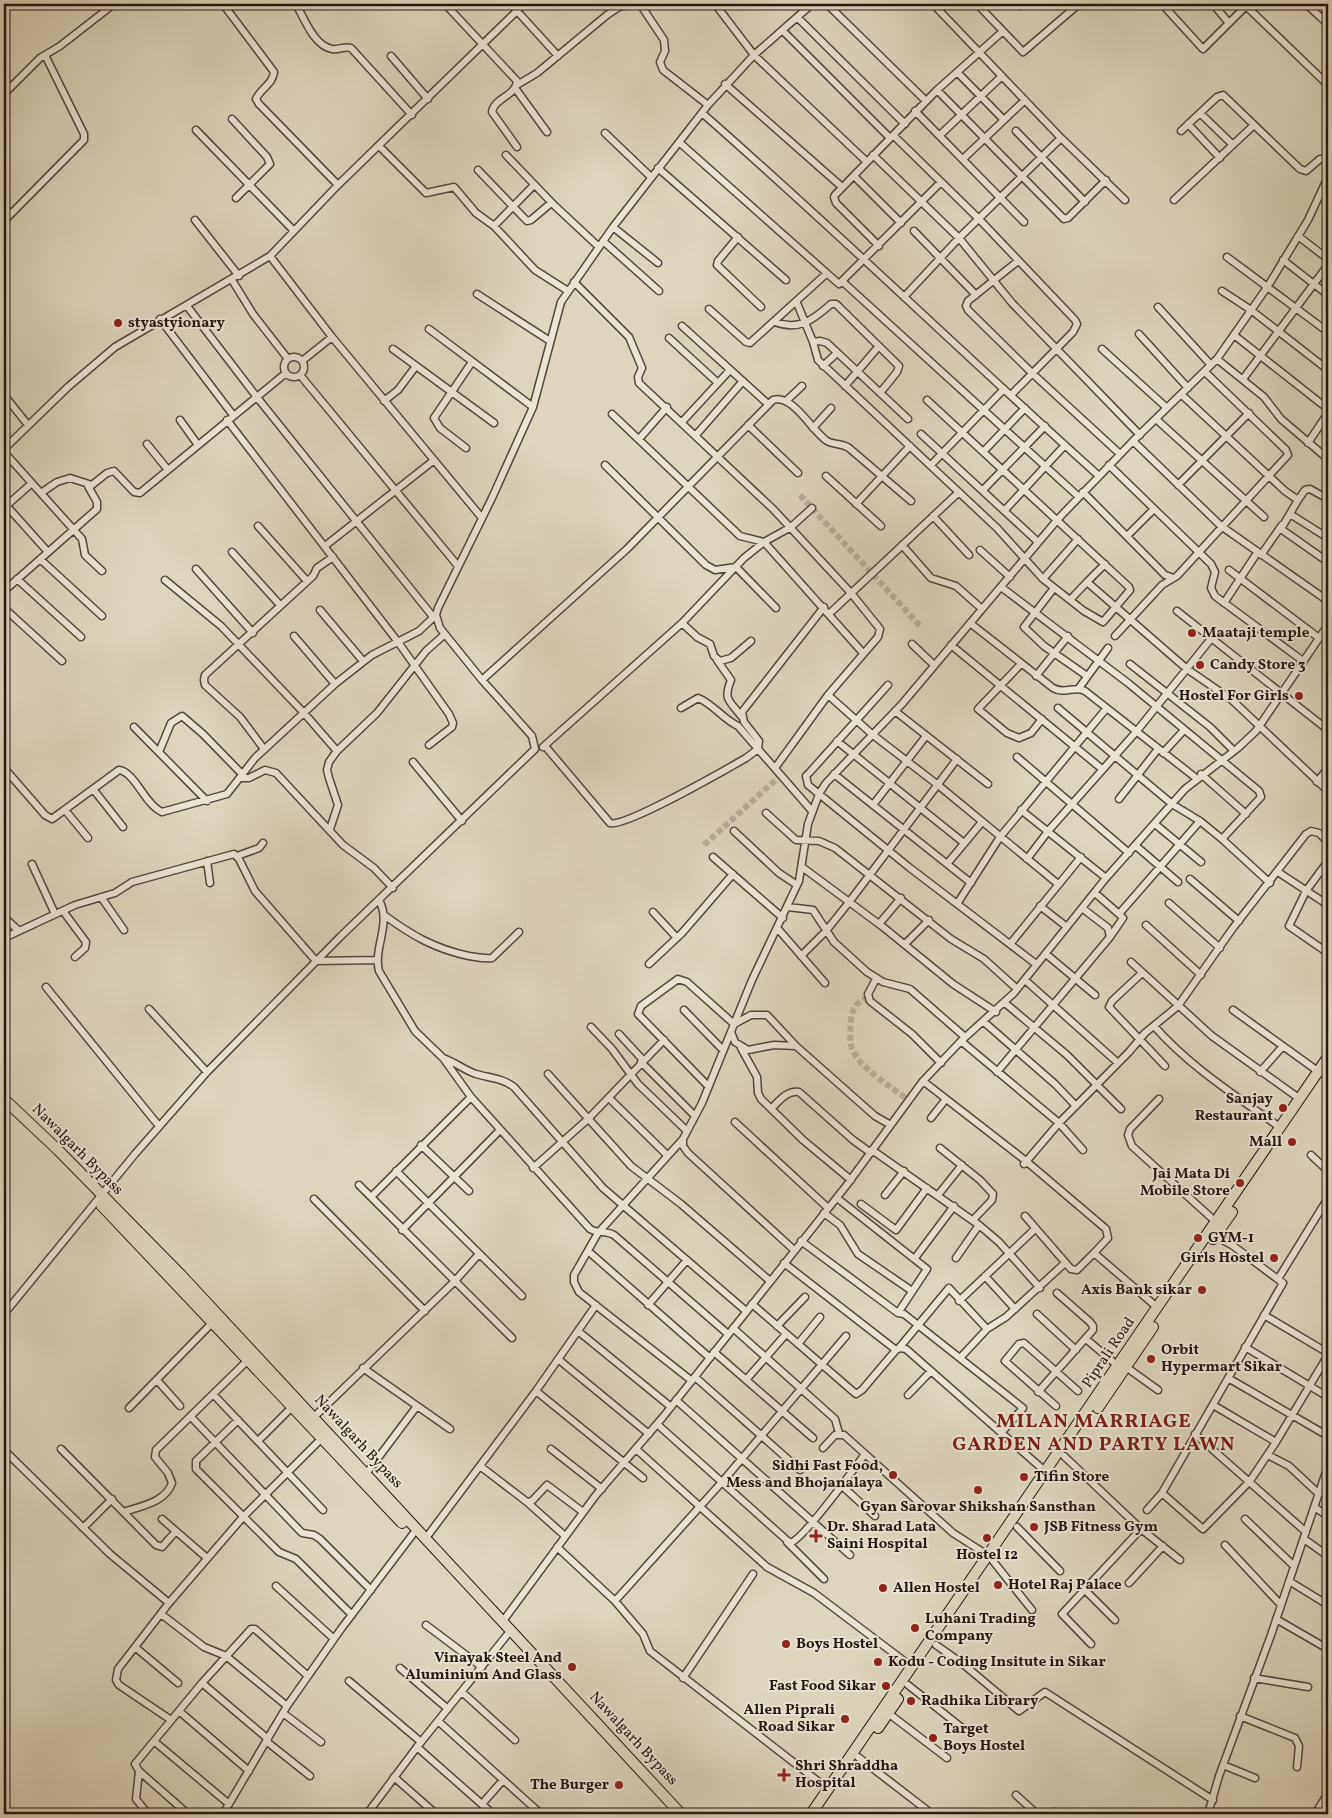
<svg xmlns="http://www.w3.org/2000/svg" width="1332" height="1818" font-family="Vollkorn,serif">
<style>
.lines{fill:none;stroke-linecap:round;stroke-linejoin:round}
.minor-tunnel{stroke:#b8b09a;stroke-width:6;stroke-dasharray:6 3;stroke-linecap:butt}
.minor-casing{stroke:#52473c;stroke-width:9}
.primary-casing{stroke:#241711;stroke-width:12}
.minor{stroke:#e9e4d3;stroke-width:6}
.primary{stroke:#ddd6bc;stroke-width:10}
.poi-dot{fill:#8f2418;stroke:#e9e4d3;stroke-width:2}
.labels{text-anchor:middle;dominant-baseline:central;stroke-width:4;stroke-linejoin:round;paint-order:stroke}
.poi-label{font-size:15px;font-weight:bold;fill:#241711;stroke:#e9e4d3;text-anchor:start}
.street-label{font-size:15px;fill:#241711;stroke:#e9e4d3}
.district-label{font-size:20px;font-weight:bold;letter-spacing:1px;fill:#7a1f14;stroke:#e9e4d3}
</style>
<rect width="100%" height="100%" fill="#ddd6bc"/>
<filter id="stains"><feTurbulence type="fractalNoise" baseFrequency=".004" numOctaves="4"/><feColorMatrix values="0 0 0 0 .2 0 0 0 0 .09 0 0 0 0 .02 0 0 0 .5 -.17"/></filter>
<radialGradient id="worn" r=".72"><stop offset=".6" stop-color="#630" stop-opacity="0"/><stop offset="1" stop-color="#630" stop-opacity=".3"/></radialGradient>
<g class="lines">
<path class="minor-tunnel" d="M800,495L921,627
M704,845L781,775
M868,997C855,1003 851,1010 851,1024C850,1033 849,1042 853,1051C860,1068 893,1088 908,1100"/>
<defs>
<path id="minor" d="M223,4L274,72C273,84 261,88 256,99L259,104L338,185
M296,4C304,18 314,46 332,49C339,50 344,46 351,48L412,115
M445,4L517,81C516,96 494,98 492,112L517,147
M640,4L664,40L665,51L660,62L663,70L708,105
M715,4L754,55L867,162
M827,4L926,101
M933,4L1061,138L1125,200
M977,4L1023,52L1079,4
M1017,4L1019,6
M1162,4L1203,49L1248,4
M1213,4L1229,23
M1244,4L1328,85
M1306,4L1328,24
M517,11L558,56
M798,18L905,124
M783,31L890,138
M391,56L428,99
M957,72L1004,120
M725,84L842,187
M517,85L537,73L607,15L619,7L633,4
M515,88L547,132
M937,90L1064,219L1068,218L1106,180
M6,92L40,58L60,46L114,4
M915,111L1024,222
M702,113C837,231 965,356 1099,476
M1200,113L1233,145
M232,119L267,157L270,164L236,198
M1188,124L1220,158
M196,130L294,231
M1016,131L1085,202
M1181,131L1217,97L1223,95L1300,169L1306,171L1320,159H1328
M605,133L651,177
M893,135L979,219L1075,320L1077,324L1073,332L1011,395
M940,135L1002,76
M679,142L839,284L941,182
M379,146L426,193L454,187L476,213L494,226L535,270L568,291
M506,155L555,206L599,247
M873,155L959,238L1012,303L1140,435
M964,158L1025,100
M658,168L786,280
M478,170L527,221L531,220L551,203
M854,176L901,223
M1174,200L1254,125
M195,220L239,276
M4,221L84,140V134L45,55
M494,226L534,185
M613,227L658,263
M914,231L976,295
M1298,236L1328,259
M738,237L718,261L717,265L761,307
M603,241L659,291
M879,246L836,203L834,197L835,195L937,90L1002,32
M270,256L332,337L482,518
M1227,257L1328,332
M1283,260L1328,295
M1018,261L968,301L966,306L968,310L1033,374L1120,454
M232,280L253,314L288,359
M574,282L629,337L642,368L638,377L639,383L773,509L851,593L880,629L878,637L828,695L775,768
M843,282L1079,497
M1222,291L1251,310L1328,370
M477,294L550,341
M904,297L959,238L1061,138
M797,303L813,342L818,360L997,528L1043,579L1084,611L1103,622L1130,590L1129,587L927,400
M187,306L256,396L434,618
M1158,307L1211,365
M709,309L746,342L750,343L826,274
M160,319L233,415
M775,322C799,331 813,320 831,304H836L899,366L897,372L880,393
M682,326L768,404
M429,329L533,407
M1139,334L1188,388
M1234,335L1328,409
M669,338L718,383
M813,342L820,341L827,343L908,419
M393,349L494,423
M1102,349L1167,408
M284 367a10 10 0 1 1 20 0a10 10 0 1 1-20 0Z
M1217,359L1264,397L1281,419L1328,459
M302,361L332,337
M823,366L837,353
M300,375L458,566
M1243,379L1328,265
M845,386L879,346
M4,395L28,425
M1182,395L1285,491L1298,500L1305,490L1310,489L1328,499
M384,401L398,390L416,366
M786,401L802,386
M612,414L740,536L764,542L863,653
M1156,419L1264,517
M180,420L198,445
M227,420L398,642L449,714L453,723L452,727L429,745
M682,422L730,370
M748,425L798,473
M813,428L831,408
M921,434L1038,542
M696,435L743,381
M639,439L667,407
M1133,441L1221,526L1328,601
M1308,443L1328,413
M147,444L168,470
M466,448L440,428L434,418L472,362
M4,449L68,387L115,347L270,256L338,185L524,4
M984,451L1025,408
M4,452L82,539L85,555L102,571
M605,465L706,565L715,570L736,567L776,608
M931,465L1004,389
M1109,465L1211,564L1215,572L1211,588L1215,596L1303,661
M826,476L881,526
M1178,485L1249,413
M983,490L1045,426
M1083,492L1165,575L1171,577
M41,493L57,482L70,478L92,485L107,473L114,471L134,492L140,493L286,373
M1298,500L1281,529L1328,562
M4,503L48,552
M856,504L910,446
M6,506L32,483
M1005,510L1065,445
M1290,514L1328,538
M933,516L969,555
M258,526L307,581
M1127,536L1153,510
M902,545L931,578L956,586L982,609
M325,546L433,461
M980,550L1010,577
M232,552L280,605
M1261,555L1282,525
M40,559L102,616
M196,569L253,633
M1229,570L1319,638
M17,579L81,637
M1043,579L1078,539
M165,580L221,626L304,713L337,751
M1087,582L1105,564
M1001,587L1128,683L1259,791L1261,797L1222,839
M1054,588L1024,627L1044,646L1087,676
M4,591L97,509V502L88,486
M1070,600L1087,582L1187,669L1232,700L1328,791
M1224,603L1257,553
M4,608L62,661
M320,610L363,661
M1177,611L1328,730
M829,614L959,492
M682,623L697,637L710,644L714,656L720,661L731,658L751,641
M970,623L1053,688C1065,695 1074,685 1085,691L1196,778
M294,636L335,684
M1115,636L1162,585L1177,576L1288,455L1286,450L1205,372
M912,644L934,665
M951,645L1102,769
M717,660L731,680C723,700 729,700 742,717
M1021,664L978,709L1007,733L1019,738L1031,733L1042,719
M1130,664L1210,727L1234,751
M1036,676L1068,636
M482,680L627,549L773,400C792,393 812,431 827,441C834,445 842,443 849,448L911,501
M888,685L810,772L806,776L808,785L910,868L1036,964
M1079,688L1108,648
M828,695L873,735L938,785L1058,884
M681,708L698,698C712,703 723,719 738,726L812,811
M1058,708L1172,804L1200,821L1222,839L1270,883
M895,711L988,784
M134,727L207,801
M837,741L964,843
M545,746L610,823C624,828 727,769 746,758L758,749L759,741L744,722L742,712L824,607
M543,747L682,623L744,558L764,542L791,527L812,508
M264,749L240,717L205,685L204,680L205,675L313,576L317,568L333,557
M159,752L171,723L182,716L203,734L242,774
M1163,753L1184,730
M1017,757L1129,853
M413,762L462,821
M5,769L45,815L52,819L119,770C135,772 145,805 162,812L227,794L255,758L335,684L372,655L419,631L436,615
M834,774L971,883
M1201,774L1246,814
M240,778H249L265,770L276,773L343,845L374,868L393,888
M1317,782L1328,768
M93,789L123,827
M1119,799L1158,749
M873,805L926,736
M65,810L88,838
M1021,810L1106,878
M766,813L796,840L819,841L835,848L951,939L984,959L1017,989
M1155,824L1201,862
M330,829L338,805L329,778L327,770L329,762L337,751L377,713L426,651L445,634
M734,831L779,873L797,885
M1136,846L1178,882
M237,856L259,848L263,843
M713,857L783,918
M1027,859L1049,830L1136,732L1210,640
M207,861L210,883
M1328,861L1306,891L1289,926L1328,953
M32,864L55,914
M947,864L982,822
M802,867L883,927L953,984L996,1012
M1278,872L1328,905
M1190,879L1239,921
M1095,893L1119,914
M101,897L124,930
M379,900C392,924 373,947 379,971L415,1031L443,1058L471,1097L590,1229C598,1234 605,1230 614,1235L728,1334
M1169,903L1220,948
M957,904L1000,837L1106,709
M1040,906L1067,927
M788,907L813,910L834,942L867,972L883,982L910,989L965,1037
M63,911L86,942L85,948L75,957
M653,912L677,938
M384,915C411,935 435,949 469,956C476,957 484,959 492,958L519,932
M4,917L19,931
M879,924L901,898
M1146,925L1201,975
M778,929L825,983
M1110,937L1123,918L1119,914L1200,821
M4,938L75,905L115,893L132,882L234,854L239,859L255,891L316,961L377,960
M1011,943L1081,857
M905,944L929,920
M1046,954L1095,995
M801,956L826,931L850,901L957,759
M1131,962L1212,1036L1300,1099
M649,964L682,933L733,874
M1142,973L1112,1001L1109,1007L1165,1066
M876,979L868,994L870,1001L912,1034L941,1063
M1025,980L1118,1063
M46,987L159,1126
M1005,1003L1067,1055L1121,1109
M149,1009L207,1072
M684,1010L723,1050
M1233,1010L1319,1072
M984,1022L1055,1084L1076,1106
M1154,1026C1190,1067 1236,1096 1281,1128
M591,1027L612,1049L638,1084L687,1131
M731,1032L735,1042L748,1050L774,1045L796,1046L875,1116L889,1124
M619,1034L643,1060
M961,1041L1059,1123L1083,1150
M741,1048L757,1077L758,1093L761,1099L803,1140L851,1180
M443,1058C455,1062 464,1070 476,1074C490,1078 502,1078 514,1087L603,1188L746,1311
M641,1062L695,1116
M997,1072L1110,937L1108,928L1082,908
M1260,1072L1283,1046
M548,1074L631,1166L681,1204L770,1281
M923,1081L1026,1161L1106,1229L1108,1238L1094,1253L1158,1308
M708,1086L638,1014L641,1006L678,979L687,982L734,1024L751,1015H767L796,1046
M609,1098L667,1155
M1159,1099L1130,1129L1128,1135L1132,1146L1216,1222
M771,1109C779,1101 787,1090 799,1092L853,1140L871,1153
M931,1118L946,1099
M735,1122L828,1208
M683,1139L598,1233L574,1275V1282L579,1292L692,1381
M421,1145L469,1191
M940,1148L980,1180L993,1194L992,1200L973,1220
M872,1150L979,1225L999,1242L1040,1288
M1311,1155L1328,1171
M1024,1164L1059,1123L1129,1052L1145,1033L1178,1006L1233,928L1306,834L1311,831L1319,833L1328,842
M533,1168L588,1119L664,1040
M396,1171L522,1296
M359,1185L512,1338
M885,1195L904,1171
M938,1195L962,1165
M371,1197L471,1097
M837,1198L927,1269L898,1313L904,1314L1023,1408L1001,1433
M314,1199L425,1311
M861,1204L896,1230L927,1188
M824,1213L840,1225L858,1254L912,1291
M1025,1216L1071,1269L1077,1270L1094,1253
M402,1230L500,1130
M801,1241L898,1313
M794,1250L688,1153L683,1146V1139L702,1103L752,980L799,881L808,824L819,794L826,783L902,704L1058,519L1133,441L1217,359L1268,286L1308,220L1328,177
M588,1251L710,1358
M915,1258L954,1206
M956,1258L979,1225
M784,1263L896,1350
M985,1276L1015,1309
M1278,1279L1328,1198
M959,1301L1035,1229
M752,1304L856,1394L862,1390L896,1350L900,1348L906,1349L1046,1472
M648,1305L687,1260
M4,1314L135,1154L207,1072L340,937L535,749L532,736L482,680L440,628L436,615L438,608L492,498L533,407L561,302L613,227L708,105L754,55L812,4
M1037,1314L1076,1350
M1264,1315L1328,1353
M777,1326L805,1297
M733,1328L835,1419L839,1433
M578,1331L671,1407
M1086,1339L1118,1366
M798,1344L820,1317
M1245,1347L1328,1397
M899,1348L949,1288L987,1329
M714,1352L813,1438
M960,1358L987,1329L1006,1317L1065,1263
M558,1359L649,1434
M1126,1367L1158,1390
M363,1368L450,1429
M695,1377L800,1470
M1228,1378L1328,1436
M157,1380L180,1406
M746,1380L786,1334
M536,1391L643,1478
M1038,1392L1093,1330V1326L1090,1322L1057,1293
M213,1394L323,1510
M908,1395L931,1371
M676,1400L850,1555
M1056,1406L1005,1361L1019,1344L1024,1343L1078,1391
M129,1408L213,1322
M191,1417L302,1533L314,1535L320,1539L371,1590
M314,1417L454,1282L479,1254
M238,1420L196,1461V1469L279,1552L296,1559L352,1615
M657,1424L790,1543C803,1540 854,1469 865,1454
M1195,1434L1306,1532
M258,1441L293,1406
M1276,1442L1328,1355
M823,1448L835,1435H844L953,1533L989,1556L1032,1610
M61,1449L156,1545L162,1547L176,1531
M551,1449L602,1489
M636,1449L767,1567L814,1593L912,1667
M4,1450L110,1554L169,1603
M1268,1455L1289,1466L1319,1494
M1064,1456L1141,1529L1180,1560
M480,1466L527,1502L532,1501L547,1485L583,1512
M366,1474L417,1406
M841,1485L875,1516
M1162,1493L1203,1529L1250,1481L1276,1442L1213,1405
M527,1502L565,1536
M1314,1507L1328,1516
M1147,1510L1162,1493L1283,1283L1232,1245L1215,1236
M124,1512C141,1506 166,1502 172,1483L168,1473L155,1457L156,1450L249,1359
M162,1519L207,1558
M1245,1519L1294,1566
M1017,1527L1060,1571
M83,1528L112,1499
M426,1538L536,1391L596,1305
M1304,1539L1328,1556
M787,1542L824,1579
M1225,1545L1281,1605
M557,1547L615,1601L643,1634L650,1651L828,1789
M1289,1581L1328,1605
M1129,1583L1163,1546
M276,1586L334,1639
M1085,1590L1115,1620
M615,1601L722,1482L846,1336
M161,1614L204,1647L226,1656L287,1706
M1276,1619L1328,1649
M503,1621L596,1495L663,1417L846,1186L923,1081L961,1041L1014,993L1106,878L1185,789L1238,748L1256,731L1328,625
M426,1625L482,1667
M1091,1644L1062,1614L1141,1529
M936,1645L963,1664L1019,1711L1045,1692L1213,1800
M135,1647L178,1683
M400,1668L448,1709
M683,1678L753,1574
M1254,1678L1308,1687
M349,1681L421,1742
M202,1683L268,1739
M908,1685L961,1727
M462,1692L515,1740
M179,1711L249,1771
M283,1713L321,1742
M888,1713L947,1758
M1240,1716L1295,1738L1299,1746L1297,1767
M171,1720L119,1685L116,1680L118,1669L169,1603L243,1517L323,1437
M438,1721L541,1814
M266,1741L310,1776
M155,1742L229,1804
M417,1747L493,1814
M858,1757L932,1814
M1223,1765L1255,1778
M139,1771L136,1799L148,1814
M394,1777L436,1814
M1016,1795L1037,1814
M482,1804L503,1780
M1054,1812L1057,1814
M188,1814L139,1771L135,1764L202,1683L251,1629H255L308,1676
M223,1814L287,1706L341,1629L413,1534
M367,1814L417,1747L507,1635
M1208,1814L1219,1776L1271,1635L1328,1466
M1315,1814L1328,1793"/>
<path id="primary" d="M4,1099L58,1150L181,1275L681,1814
M101,1205L402,1523
M1213,1239L1232,1212
M1098,1408L1153,1327
M878,1728L898,1699
M811,1814L1328,1057"/>
</defs>
<use href="#minor" class="minor-casing"/>
<use href="#primary" class="primary-casing"/>
<use href="#minor" class="minor"/>
<use href="#primary" class="primary"/>
</g>
<g class="poi-dot">
<circle cx="118" cy="323" r="5"/>
<circle cx="1192" cy="633" r="5"/>
<circle cx="1200" cy="665" r="5"/>
<circle cx="1299" cy="696" r="5"/>
<circle cx="1283" cy="1108" r="5"/>
<circle cx="1292" cy="1142" r="5"/>
<circle cx="1240" cy="1183" r="5"/>
<circle cx="1198" cy="1238" r="5"/>
<circle cx="1274" cy="1258" r="5"/>
<circle cx="1202" cy="1290" r="5"/>
<circle cx="1151" cy="1359" r="5"/>
<circle cx="893" cy="1475" r="5"/>
<circle cx="1024" cy="1477" r="5"/>
<circle cx="978" cy="1490" r="5"/>
<circle cx="1034" cy="1527" r="5"/>
<path d="M813.5 1528.5h5v5h5v5h-5v5h-5v-5h-5v-5h5z"/>
<circle cx="987" cy="1538" r="5"/>
<circle cx="998" cy="1585" r="5"/>
<circle cx="883" cy="1588" r="5"/>
<circle cx="915" cy="1628" r="5"/>
<circle cx="786" cy="1644" r="5"/>
<circle cx="878" cy="1662" r="5"/>
<circle cx="572" cy="1667" r="5"/>
<circle cx="886" cy="1686" r="5"/>
<circle cx="911" cy="1701" r="5"/>
<circle cx="845" cy="1719" r="5"/>
<circle cx="933" cy="1738" r="5"/>
<path d="M781.5 1767.5h5v5h5v5h-5v5h-5v-5h-5v-5h5z"/>
<circle cx="619" cy="1785" r="5"/>
</g>
<g class="labels">
<g class="poi-label">
<text x="128" y="323">styastyionary</text>
<text x="1202" y="633">Maataji temple</text>
<text x="1210" y="665">Candy Store 3</text>
<text x="1289" y="696" text-anchor="end">Hostel For Girls</text>
<text x="1273" y="1099" text-anchor="end">Sanjay<tspan x="1273" dy="17">Restaurant</tspan></text>
<text x="1282" y="1142" text-anchor="end">Mall</text>
<text x="1230" y="1174" text-anchor="end">Jai Mata Di<tspan x="1230" dy="17">Mobile Store</tspan></text>
<text x="1208" y="1238">GYM-1</text>
<text x="1264" y="1258" text-anchor="end">Girls Hostel</text>
<text x="1192" y="1290" text-anchor="end">Axis Bank sikar</text>
<text x="1161" y="1350">Orbit<tspan x="1161" dy="17">Hypermart Sikar</tspan></text>
<text x="883" y="1466" text-anchor="end">Sidhi Fast Food,<tspan x="883" dy="17">Mess and Bhojanalaya</tspan></text>
<text x="1034" y="1477">Tifin Store</text>
<text x="978" y="1507" text-anchor="middle">Gyan Sarovar Shikshan Sansthan</text>
<text x="827" y="1527">Dr. Sharad Lata<tspan x="827" dy="17">Saini Hospital</tspan></text>
<text x="1044" y="1527">JSB Fitness Gym</text>
<text x="987" y="1555" text-anchor="middle">Hostel 12</text>
<text x="1008" y="1585">Hotel Raj Palace</text>
<text x="893" y="1588">Allen Hostel</text>
<text x="925" y="1619">Luhani Trading<tspan x="925" dy="17">Company</tspan></text>
<text x="796" y="1644">Boys Hostel</text>
<text x="562" y="1658" text-anchor="end">Vinayak Steel And<tspan x="562" dy="17">Aluminium And Glass</tspan></text>
<text x="888" y="1662">Kodu - Coding Insitute in Sikar</text>
<text x="876" y="1686" text-anchor="end">Fast Food Sikar</text>
<text x="921" y="1701">Radhika Library</text>
<text x="835" y="1710" text-anchor="end">Allen Piprali<tspan x="835" dy="17">Road Sikar</tspan></text>
<text x="943" y="1729">Target<tspan x="943" dy="17">Boys Hostel</tspan></text>
<text x="795" y="1766">Shri Shraddha<tspan x="795" dy="17">Hospital</tspan></text>
<text x="609" y="1785" text-anchor="end">The Burger</text>
</g>
<g class="street-label">
<text transform="translate(77 1150) rotate(45)">Nawalgarh Bypass</text>
<text transform="translate(1109 1353) rotate(-56)">Piprali Road</text>
<text transform="translate(358 1442) rotate(47)">Nawalgarh Bypass</text>
<text transform="translate(633 1739) rotate(47)">Nawalgarh Bypass</text>
</g>
<g class="district-label">
<text x="1094" y="1422">MILAN MARRIAGE<tspan x="1094" dy="23">GARDEN AND PARTY LAWN</tspan></text>
</g>
</g>
<rect width="1332" height="1818" fill="none" stroke="#ddd6bc" stroke-width="20"/>
<rect x="5" y="5" width="1322" height="1808" fill="none" stroke="#241711" stroke-width="2.5"/>
<rect x="10" y="10" width="1312" height="1798" fill="none" stroke="#241711"/>
<rect width="100%" height="100%" filter="url(#stains)"/>
<rect width="100%" height="100%" fill="url(#worn)"/>
</svg>
